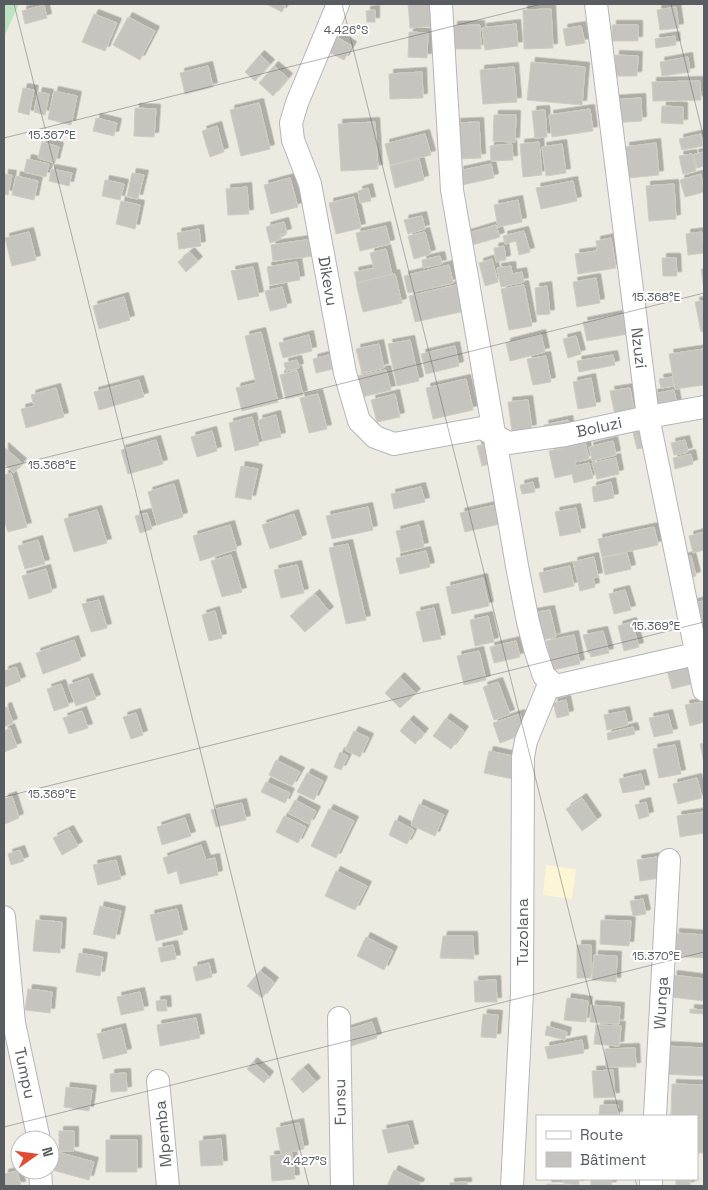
<svg xmlns="http://www.w3.org/2000/svg" width="708" height="1190" font-family="'Space Grotesk',sans-serif">
<style>
.commercial{fill:#fcf6d5}
.green{fill:#bde3c0}
.building{fill:#c6c4be;stroke:#d0ccbf;filter:url(#shadow)}
.lines{fill:none;stroke-linecap:round;stroke-linejoin:round}
.minor-casing{stroke:#b3b6bb;stroke-width:24}
.minor{stroke:#fff;stroke-width:22}
.ticks{fill:none;stroke:#595c61;stroke-width:1;stroke-opacity:0.45}
.labels{text-anchor:middle;dominant-baseline:central;stroke-width:4;stroke-linejoin:round;paint-order:stroke}
.street-label{font-size:16px;fill:#595c61;stroke:#fff}
.ticks-label{font-size:12px;text-anchor:middle;fill:#595c61;stroke:#fff;stroke-width:4;stroke-linejoin:round;paint-order:stroke}
</style>
<defs>
<filter id="shadow"><feDropShadow dx="4.5" dy="-4.5" stdDeviation="0" flood-color="#0004"/></filter>
</defs>
<rect width="100%" height="100%" fill="#eceae1"/>
<path class="commercial" d="M546,865L576,869L572,899L543,895Z"/>
<path class="green" d="M4,4H19L4,37Z"/>
<path class="building" d="M266,4H286L282,12Z
M408,4H433L434,26L410,28Z
M44,5L47,18L25,24L22,11Z
M676,7L679,28L660,30L657,10Z
M551,9L553,48L524,49L523,10Z
M375,10V22H367L366,11Z
M94,14L117,23L105,51L82,42Z
M128,17L155,31L140,60L113,45Z
M516,24L518,46L485,50L482,28Z
M480,25L481,49H454L453,26Z
M612,25H638V41H612Z
M581,26L585,43L566,46L563,29Z
M409,32L428,33L427,58L408,57Z
M675,36L676,45L656,48L655,39Z
M337,37L352,46L344,60L329,52Z
M260,55L270,64L255,81L245,72Z
M615,55L638,56L637,76H615Z
M688,57L690,72L662,76L660,62Z
M531,62L585,67L582,105L527,100Z
M208,66L213,87L185,94L180,73Z
M274,66L288,78L273,96L259,83Z
M514,67L517,102L483,104L480,70Z
M422,72L423,98L390,99L389,74Z
M700,81L701,100L653,101L652,82Z
M23,88L34,90L29,115L18,112Z
M54,91L77,96L71,125L48,119Z
M38,92L49,94L45,115L34,112Z
M641,98L642,121L612,123L610,100Z
M259,103L270,149L241,156L230,110Z
M662,106L683,107V124L661,123Z
M135,108L156,109L154,137L134,136Z
M590,109L593,131L552,137L549,115Z
M545,110L547,137L535,138L532,111Z
M494,115H516L515,142L493,141Z
M96,118L117,123L114,136L93,131Z
M375,122L378,169L341,171L338,124Z
M479,122L481,158L458,159L456,123Z
M217,126L224,152L210,157L202,131Z
M425,134L431,155L390,165L385,144Z
M701,134L703,146L682,150L679,139Z
M42,142L59,147L55,163L38,158Z
M539,142L542,175L523,177L520,144Z
M656,143L659,175L628,178L625,147Z
M512,144L513,160L491,161L490,146Z
M562,144L566,173L546,176L542,147Z
M704,152V166L697,168L694,154Z
M692,154L696,171L683,174L679,156Z
M27,159L49,164L46,177L24,172Z
M419,159L424,180L395,188L390,166Z
M491,164L494,178L462,185L459,171Z
M51,169L72,173L69,186L49,181Z
M132,173L144,175L138,199L127,197Z
M4,174L12,175L8,195L4,194Z
M701,174L704,192L685,197L680,180Z
M16,176L38,181L34,200L12,195Z
M290,178L298,207L271,214L264,185Z
M105,180L124,184L120,200L102,196Z
M573,181L577,201L541,209L536,188Z
M674,184L676,219L649,221L646,186Z
M247,187L249,214L228,215L226,189Z
M368,188L371,201L360,203L358,191Z
M354,197L361,228L336,234L329,203Z
M518,200L522,222L498,227L494,205Z
M121,201L140,205L135,229L116,224Z
M422,216L425,229L408,234L404,220Z
M284,222L287,233L280,235L281,239L270,243L266,227Z
M496,225L500,237L469,246L466,234Z
M386,226L390,244L360,251L356,233Z
M199,229L201,246L179,249L177,233Z
M524,231L530,252L519,255L516,241L505,244L503,236Z
M29,232L36,260L12,266L5,238Z
M425,232L431,254L414,259L408,236Z
M702,232L704,253L688,255L686,234Z
M611,238L616,268L578,274L575,254L597,251L596,241Z
M312,239L314,256L273,261L271,245Z
M504,246L506,260L496,262L494,248Z
M386,249L392,274L357,283L354,272L374,268L370,253Z
M190,252L198,261L186,272L178,262Z
M440,256L442,264L423,268L422,260Z
M662,258H676L677,276H663Z
M492,259L498,282L485,286L479,263Z
M297,262L300,280L270,285L267,267Z
M449,265L453,283L408,293L404,276Z
M511,266L512,274L522,272L524,282L501,287L497,268Z
M253,267L259,296L238,300L231,271Z
M701,269H704V291Z
M395,274L402,303L363,312L356,283Z
M596,278L600,303L577,307L573,282Z
M460,284L465,311L415,322L409,296Z
M524,285L532,326L509,330L501,289Z
M547,286L550,314L537,315L535,288Z
M282,287L287,307L270,311L265,291Z
M124,297L130,320L99,329L93,306Z
M704,301V331L701,332L695,302Z
M624,314L628,334L587,341L583,322Z
M261,332L278,402L242,411L236,388L256,383L245,336Z
M541,334L545,352L510,361L506,343Z
M309,335L312,351L283,358L279,343Z
M576,336L581,354L568,358L563,339Z
M410,340L419,381L397,386L388,344Z
M379,344L384,368L362,373L356,349Z
M455,346L459,366L426,374L421,354Z
M704,349V385L675,389L669,354Z
M329,355L333,369L316,373L313,359Z
M613,355L615,365L579,372L577,361Z
M546,356L551,382L533,385L527,359Z
M297,360L299,368L286,371L284,363Z
M297,370L303,395L286,399L280,375Z
M386,370L391,390L362,397L357,376Z
M672,377L674,386L661,388L659,379Z
M591,378L596,406L578,409L573,382Z
M466,379L473,410L433,419L426,388Z
M139,380L144,397L99,410L94,392Z
M56,388L64,417L26,428L21,409L34,406L31,395Z
M630,388L634,411L615,415L610,391Z
M674,390L677,405L656,409L653,394Z
M318,394L327,429L309,433L300,398Z
M395,394L400,417L377,422L371,400Z
M528,400L532,429L512,432L508,402Z
M276,415L281,437L263,441L258,420Z
M252,417L259,445L235,451L229,423Z
M568,420L570,429L546,434L544,425Z
M643,425L648,447L637,449L632,428Z
M212,431L217,451L197,457L191,437Z
M584,438L589,459L575,462L576,466L589,463L593,478L574,483L572,474L555,478L549,451L563,448L562,444Z
M156,440L163,464L128,474L121,450Z
M685,440L688,452L674,455L671,443Z
M613,441L616,455L592,461L589,447Z
M493,442L498,462L482,466L477,446Z
M4,447L22,463L14,473L4,464Z
M691,454L693,464L675,469L673,458Z
M616,458L619,474L597,479L592,463Z
M241,466L258,469L251,500L235,497Z
M11,473L27,527L8,532L4,520V475Z
M533,482L535,492L522,494L520,485Z
M611,482L614,498L594,502L592,487Z
M174,484L183,517L157,525L148,492Z
M421,487L425,502L394,509L391,494Z
M500,504L504,523L465,532L460,513Z
M368,507L373,530L332,539L326,516Z
M576,508L581,532L560,536L555,512Z
M97,510L107,543L74,552L64,519Z
M147,513L152,529L140,533L135,516Z
M294,514L302,539L270,549L262,525Z
M230,525L237,549L200,561L193,536Z
M419,525L424,547L401,552L396,531Z
M654,527L658,545L602,557L598,539Z
M704,532V550L693,553L689,536Z
M38,540L45,564L25,569L18,546Z
M348,544L366,620L346,624L329,548Z
M426,551L430,567L400,574L396,558Z
M627,553L631,569L605,575L602,558Z
M231,555L242,592L222,597L211,561Z
M691,556L696,576L686,579L681,558Z
M594,557L598,577L593,578L595,587L580,591L573,562Z
M297,565L304,593L281,598L274,570Z
M570,566L574,586L544,593L539,573Z
M46,569L52,592L29,599L22,576Z
M483,578L489,606L452,614L446,587Z
M625,590L631,610L614,614L609,594Z
M315,594L329,611L305,632L290,616Z
M99,600L107,628L91,632L82,604Z
M703,601L704,621L697,624L693,603Z
M434,608L441,639L423,642L416,612Z
M550,610L556,637L538,641L532,613Z
M215,611L222,638L209,641L202,615Z
M488,616L494,642L475,646L470,620Z
M632,622L639,647L624,651L618,626Z
M603,631L609,653L591,657L590,653H588L583,635Z
M574,635L580,664L553,670L546,641Z
M74,640L81,660L43,674L36,653Z
M516,641L520,657L494,663L490,647Z
M479,651L486,680L464,685L457,656Z
M694,664L698,682L672,689L667,671Z
M16,667L21,681L5,687L4,671Z
M400,677L416,693L400,708L385,693Z
M88,678L96,699L76,706L68,685Z
M498,682L510,714L494,720L483,687Z
M61,684L69,706L54,711L47,689Z
M566,700L569,715L557,718L553,703Z
M702,702L704,722L690,726L685,705Z
M7,707L13,723L4,727V708Z
M82,711L88,728L69,734L63,718Z
M625,711L628,725L607,730L604,715Z
M136,713L143,735L131,739L123,717Z
M520,714L526,733L500,743L493,723Z
M668,714L673,733L654,737L649,718Z
M446,718L464,731L451,749L433,736Z
M409,720L424,733L415,744L400,731Z
M633,727L635,734L608,740L607,733Z
M10,728L17,747L4,752V731Z
M354,731L369,738L360,757L345,750Z
M704,743V762L700,744Z
M675,745L681,774L659,778L653,749Z
M489,751L517,757L513,779L484,773Z
M340,752L348,756L341,770L334,767Z
M276,760L300,772L292,786L269,775Z
M307,773L323,781L314,800L297,792Z
M641,774L645,789L623,793L619,779Z
M697,778L702,798L678,804L673,784Z
M266,782L290,793L285,803L261,792Z
M12,796L19,818L5,824L4,819V799Z
M582,798L597,820L582,831L566,809Z
M295,800L316,811L309,824L288,813Z
M646,802L649,816L639,819L635,805Z
M242,803L246,820L216,827L211,810Z
M419,804L444,815L435,836L411,825Z
M329,809L354,821L336,858L311,846Z
M704,812V833L680,837L677,816Z
M284,816L306,827L298,843L276,832Z
M185,818L191,836L162,845L157,827Z
M395,820L414,830L407,844L389,835Z
M69,830L78,846L62,855L53,838Z
M201,845L206,860L215,858L218,875L180,884L177,871L168,874L163,858Z
M20,850L24,861L11,865L8,854Z
M657,857L660,878L640,881L637,860Z
M116,860L121,879L98,885L93,865Z
M336,871L367,886L355,910L325,896Z
M643,899L646,914L633,916L630,901Z
M100,906L121,911L115,939L93,934Z
M177,909L183,934L156,941L150,915Z
M36,920L62,922L60,953L33,951Z
M601,920L631,921L629,946L600,944Z
M675,933L704,935L703,958L674,956Z
M443,936H473L474,959L440,958Z
M366,937L393,951L384,970L357,956Z
M173,945L176,959L161,962L158,948Z
M577,945H591V978H577Z
M79,953L103,957L100,976L76,972Z
M594,955L617,956L616,982L592,980Z
M209,963L212,977L196,981L193,967Z
M260,971L274,982L262,998L247,986Z
M673,975L704,979V1001L671,997Z
M496,980L497,1002H475L474,981Z
M28,989L52,992L50,1013L25,1010Z
M140,992L144,1010L121,1015L117,997Z
M567,998L588,1001L586,1022L564,1020Z
M166,1000L167,1011H157L156,1001Z
M591,1005L620,1007L619,1024L590,1022Z
M690,1009L704,1010V1014L690,1013Z
M483,1014L498,1015L496,1038L481,1037Z
M196,1018L200,1038L160,1046L157,1025Z
M372,1022L377,1038L348,1047L343,1031Z
M596,1025L621,1026L619,1046L594,1044Z
M547,1026L567,1032L565,1040L545,1035Z
M121,1028L127,1053L103,1059L97,1034Z
M582,1040L584,1053L548,1059L545,1047Z
M664,1046L704,1048V1076L663,1074Z
M635,1048L636,1067H606L605,1049Z
M253,1062L269,1076L264,1083L247,1069Z
M304,1068L316,1082L303,1093L291,1079Z
M613,1070L615,1097L594,1098L592,1071Z
M126,1073L127,1091L111,1092L110,1074Z
M672,1084L704,1085V1153H697V1116H671Z
M66,1087L92,1090L89,1111L64,1107Z
M600,1105H618V1116H599Z
M299,1123L304,1149L281,1154L276,1128Z
M408,1125L414,1148L388,1153L382,1130Z
M59,1131H74V1151H59Z
M221,1139L223,1165L201,1166L199,1141Z
M106,1140H137V1172H106Z
M57,1152L94,1162L89,1180L52,1170Z
M292,1153L295,1179L272,1181L270,1156Z
M394,1170L420,1183L419,1186H387Z
M17,1171L21,1186H4V1174Z
M564,1179H579V1185L563,1183Z
M591,1179H611L612,1186H591Z
M676,1179H690V1186H676Z
M467,1182V1186H450V1183Z
M547,1184L572,1185V1186H547Z"/>
<g class="lines">
<defs>
<path id="minor" d="M338,4L297,103L291,123L293,140L310,184L345,373L359,421L375,437L394,444L482,428L508,443L565,435L648,417L704,407
M441,4L452,190L517,566L528,622L535,649L544,676L556,686L704,652
M596,4L648,417L704,690
M4,917L14,1023L39,1140
M339,1018L342,1186
M158,1081L168,1186
M655,1116L669,860
M40,1170L41,1186
M512,1186L522,993L523,757L526,741L550,682
M651,1186V1179"/>
</defs>
<use href="#minor" class="minor-casing"/>
<use href="#minor" class="minor"/>
</g>
<path class="ticks" d="M14,4L309,1186M342,4L620,1116M671,4L704,139M4,138L542,4M4,468L704,293M4,797L704,622M4,1127L704,952M635,1179L637,1186"/>
<g class="labels">
<g class="street-label">
<text transform="translate(328 281) rotate(80)">Dikevu</text>
<text transform="translate(639 348) rotate(83)">Nzuzi</text>
<text transform="translate(599 427) rotate(-12)">Boluzi</text>
<text transform="translate(522 932) rotate(-90)">Tuzolana</text>
<text transform="translate(661 1003) rotate(-87)">Wunga</text>
<text transform="translate(25 1073) rotate(78)">Tumpu</text>
<text transform="translate(340 1102) rotate(-91)">Funsu</text>
<text transform="translate(163 1134) rotate(-95)">Mpemba</text>
</g>
</g>
<g class="ticks-label">
<text x="346" y="34">4.426°S</text>
<text x="52" y="139">15.367°E</text>
<text x="656" y="301">15.368°E</text>
<text x="52" y="469">15.368°E</text>
<text x="656" y="630">15.369°E</text>
<text x="52" y="798">15.369°E</text>
<text x="656" y="960">15.370°E</text>
<text x="305" y="1165">4.427°S</text>
</g>
<rect width="708" height="1190" fill="none" stroke="#595c61" stroke-width="10"/>
<rect x="536" y="1115" width="162" height="65" fill="#ffffff" stroke="#bdbec0"/>
<rect x="546" y="1131" width="25" height="8" fill="#ffffff" stroke="#bdbec0"/>
<text x="580" y="1140" font-size="15" fill="#595c61">Route</text>
<rect x="546" y="1152" width="25" height="15" fill="#c6c4be" stroke="#bdbec0"/>
<text x="580" y="1165" font-size="15" fill="#595c61">Bâtiment</text>
<g transform="translate(35 1155) rotate(76)"><circle r="24" fill="#ffffff" stroke="#bdbec0"/>
<path d="M0-4L9 19L0 12L-9 19Z" fill="#e24a31"/>
<text y="-8" font-size="14" font-weight="bold" text-anchor="middle" fill="#595c61">N</text>
</g>
</svg>
